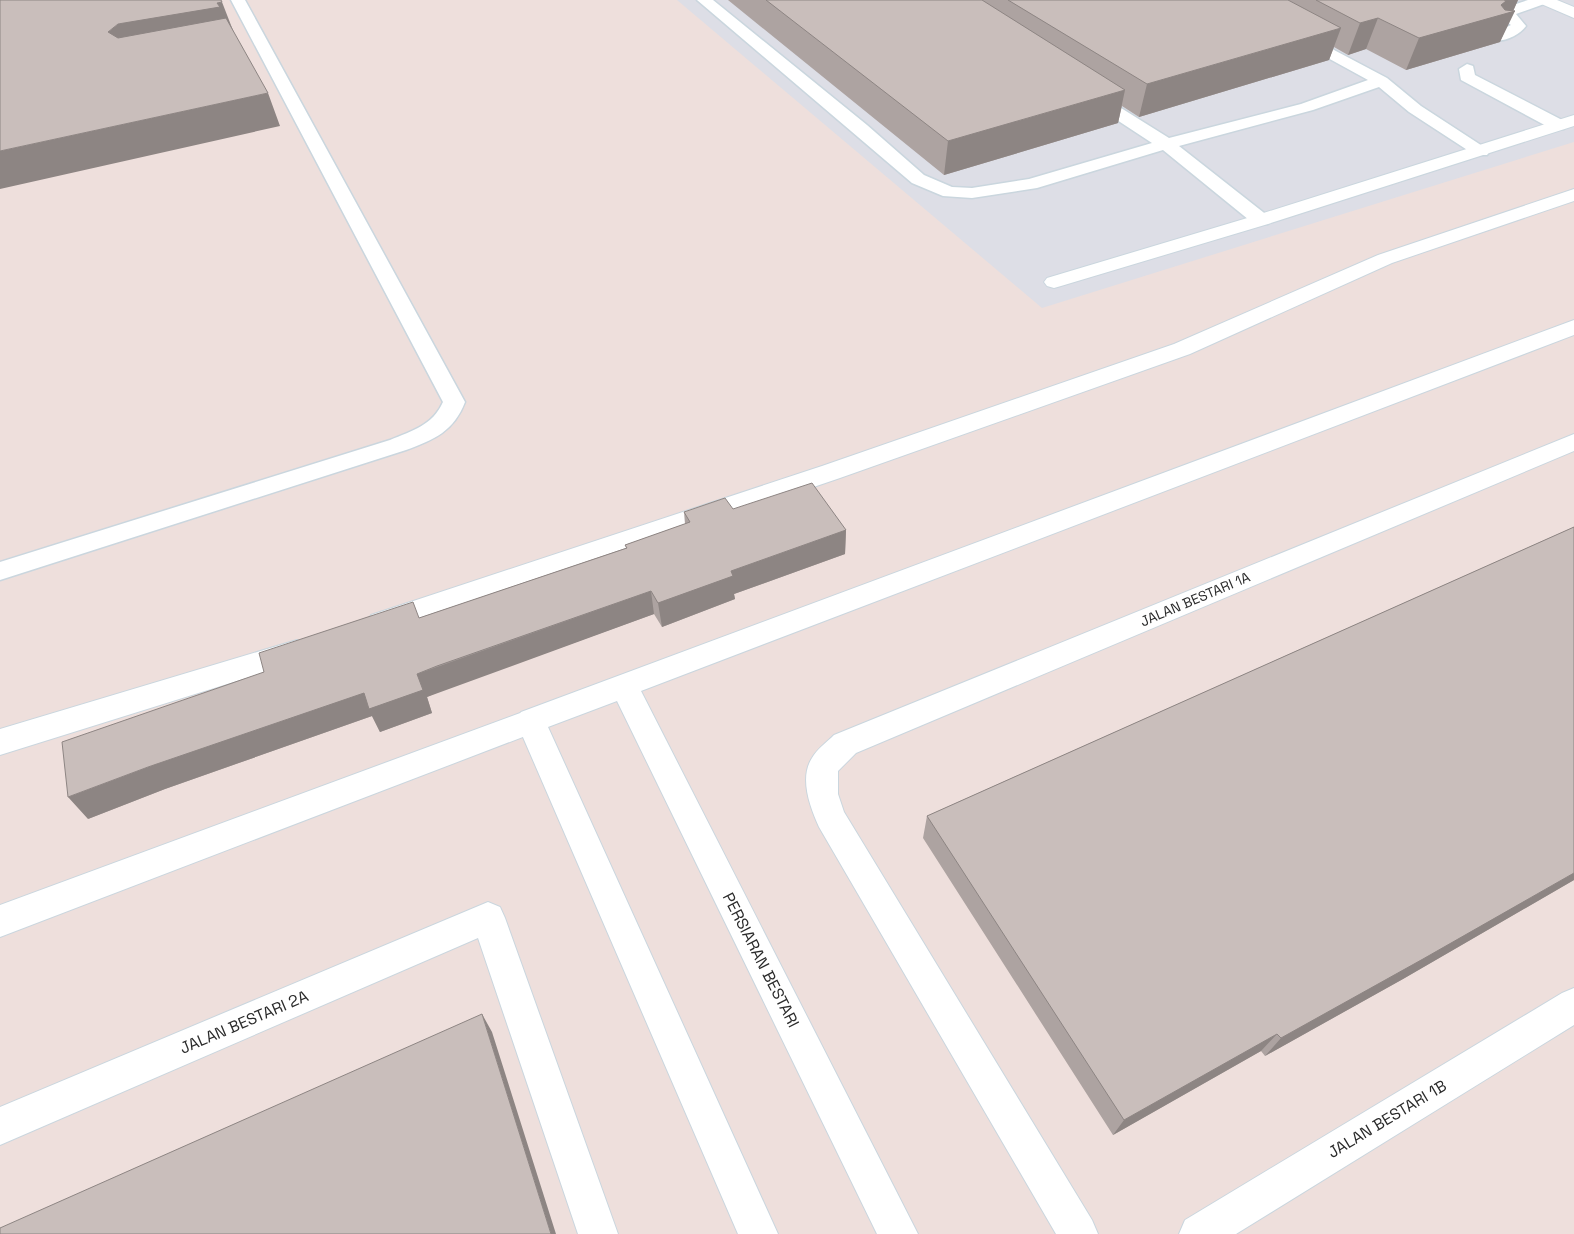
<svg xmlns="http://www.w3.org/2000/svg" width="1574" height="1234" font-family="'Space Grotesk',sans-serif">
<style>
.industrial{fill:#dddee6}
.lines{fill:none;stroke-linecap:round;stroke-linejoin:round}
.lane-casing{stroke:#cad6de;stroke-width:3}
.street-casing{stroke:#cad6de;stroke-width:2}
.secondary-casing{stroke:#cad6de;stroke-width:2}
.lane{fill:#fff;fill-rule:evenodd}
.street{fill:#fff;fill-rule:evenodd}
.secondary{fill:#fff;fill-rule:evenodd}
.wall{fill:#ada3a1}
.shaded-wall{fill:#8d8583}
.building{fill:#c9bebb;stroke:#8d8583}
.labels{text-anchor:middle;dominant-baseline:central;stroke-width:4;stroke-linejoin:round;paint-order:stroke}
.street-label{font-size:14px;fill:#2b2b2b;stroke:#fff}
.near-street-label{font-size:16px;fill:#2b2b2b;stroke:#fff}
</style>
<rect width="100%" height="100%" fill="#eedfdc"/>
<path class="industrial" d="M677,0H1574V142L1042,308Z"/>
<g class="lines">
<defs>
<path id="lane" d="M231,0H245L465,402C454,431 434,440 406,450L0,580V562L390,440C412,431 433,425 443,402Z
M697,0H713L867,125L924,175L952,187L972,188L1029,179L1152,143L1085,99L1083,96L1085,93H1097L1169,138L1301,104L1368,80L1295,40L1292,37L1295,34L1300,32L1387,78L1421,106L1490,151L1487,155H1475L1409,112L1379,87L1313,110L1179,146L1268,216L1270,220L1268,224H1254L1163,150L1037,188L972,198L943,196L912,183Z
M1482,0L1504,8L1528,0H1549L1547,3L1516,14L1526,26C1520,35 1503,43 1492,40L1489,37L1492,34L1511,25L1499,16L1476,7L1474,4L1476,1Z
M1467,64L1473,66L1475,75L1564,121L1566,125L1564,129H1552L1461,80L1459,69Z"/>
<path id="street" d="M1536,0H1557L1574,7V18L1539,3Z
M1574,115V126L1268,224L1061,286L1054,288L1047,286L1044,282L1047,278L1254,216Z
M1574,434V451L856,753L838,771V794L844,812L1092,1220L1098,1234H1056L819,827C810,807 799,778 812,758C817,749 827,742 834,735Z
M531,709L541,712L546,721L541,730L0,937V905Z
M488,902L500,907L505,918L618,1234H578L478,938L0,1145V1107Z
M1574,988V1025L1236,1234H1179L1185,1220L1562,993Z"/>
<path id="secondary" d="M1574,189V201L1392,263L1190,354L840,478L391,631L381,634L371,631L367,623L371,615L822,466L1174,344L1378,255Z
M1574,320V335L641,691L918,1234H877L617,701L548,727L778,1234H738L516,721L521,712Z
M297,640L307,643L311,651L307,659L0,755V729Z"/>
</defs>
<use href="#lane" class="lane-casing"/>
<use href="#street" class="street-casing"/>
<use href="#secondary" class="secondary-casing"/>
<use href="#lane" class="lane"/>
<use href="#street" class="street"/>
<use href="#secondary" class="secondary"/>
</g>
<path class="wall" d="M728,0H1518L1500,42L1406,70L1366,49L1348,55L1334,47L1329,60L1139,117L1122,106L1118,123L944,175Z
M733,509L846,530L845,554L734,594L735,599L662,627L654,614L445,689L427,697L432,713L380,732L372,716L165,789L88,819L264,672L419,618L626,548L625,545L685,524L684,512Z
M1574,527V880L1403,979L1265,1056L1261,1051L1113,1135L923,838L927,816Z"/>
<path class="shaded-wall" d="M1500,0H1518L1513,11H1515L1500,42L1406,70L1419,38Z
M222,2L234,33L132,56L108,32L118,24Z
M1378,18L1366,49L1348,55L1360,23Z
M1341,28L1329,60L1139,117L1147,84Z
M1125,90L1118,123L944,175L948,141Z
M268,93L280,126L0,189V151Z
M846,530L845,554L734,594L735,599L662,627L658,603L731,571Z
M651,591L654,614L427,697L432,713L380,732L372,716L165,789L88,819L68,797L148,767L417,674Z
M1574,873V880L1403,979L1265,1056L1281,1038Z
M482,1014L492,1032L556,1234H551Z
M1277,1034L1261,1051L1113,1135L1124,1120Z"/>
<path class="building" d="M0,0H221L222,2L217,3L220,7L118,24L108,32L118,38L226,18L268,93L0,151Z
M766,0H982L1125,90L948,141Z
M1008,0H1288L1341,28L1147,84Z
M1316,0H1504L1506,1L1501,5L1505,10L1515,11L1419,38L1378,18L1360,23Z
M812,483L846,530L731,571L733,576L658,603L651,591L437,666L417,674L423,690L369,709L364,693L148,767L68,797L62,742L264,672L259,653L413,602L419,618L627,548L625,545L690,522L684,512L725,498L733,509Z
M1574,527V873L1423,959L1281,1038L1277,1034L1124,1120L927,816Z
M482,1014L551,1234H0V1228Z"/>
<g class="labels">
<g class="street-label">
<text transform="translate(1195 599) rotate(-23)">JALAN BESTARI 1A</text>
</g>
<g class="near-street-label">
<text transform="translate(761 960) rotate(63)">PERSIARAN BESTARI</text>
<text transform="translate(244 1022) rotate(-23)">JALAN BESTARI 2A</text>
<text transform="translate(1387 1119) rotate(-31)">JALAN BESTARI 1B</text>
</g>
</g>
</svg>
